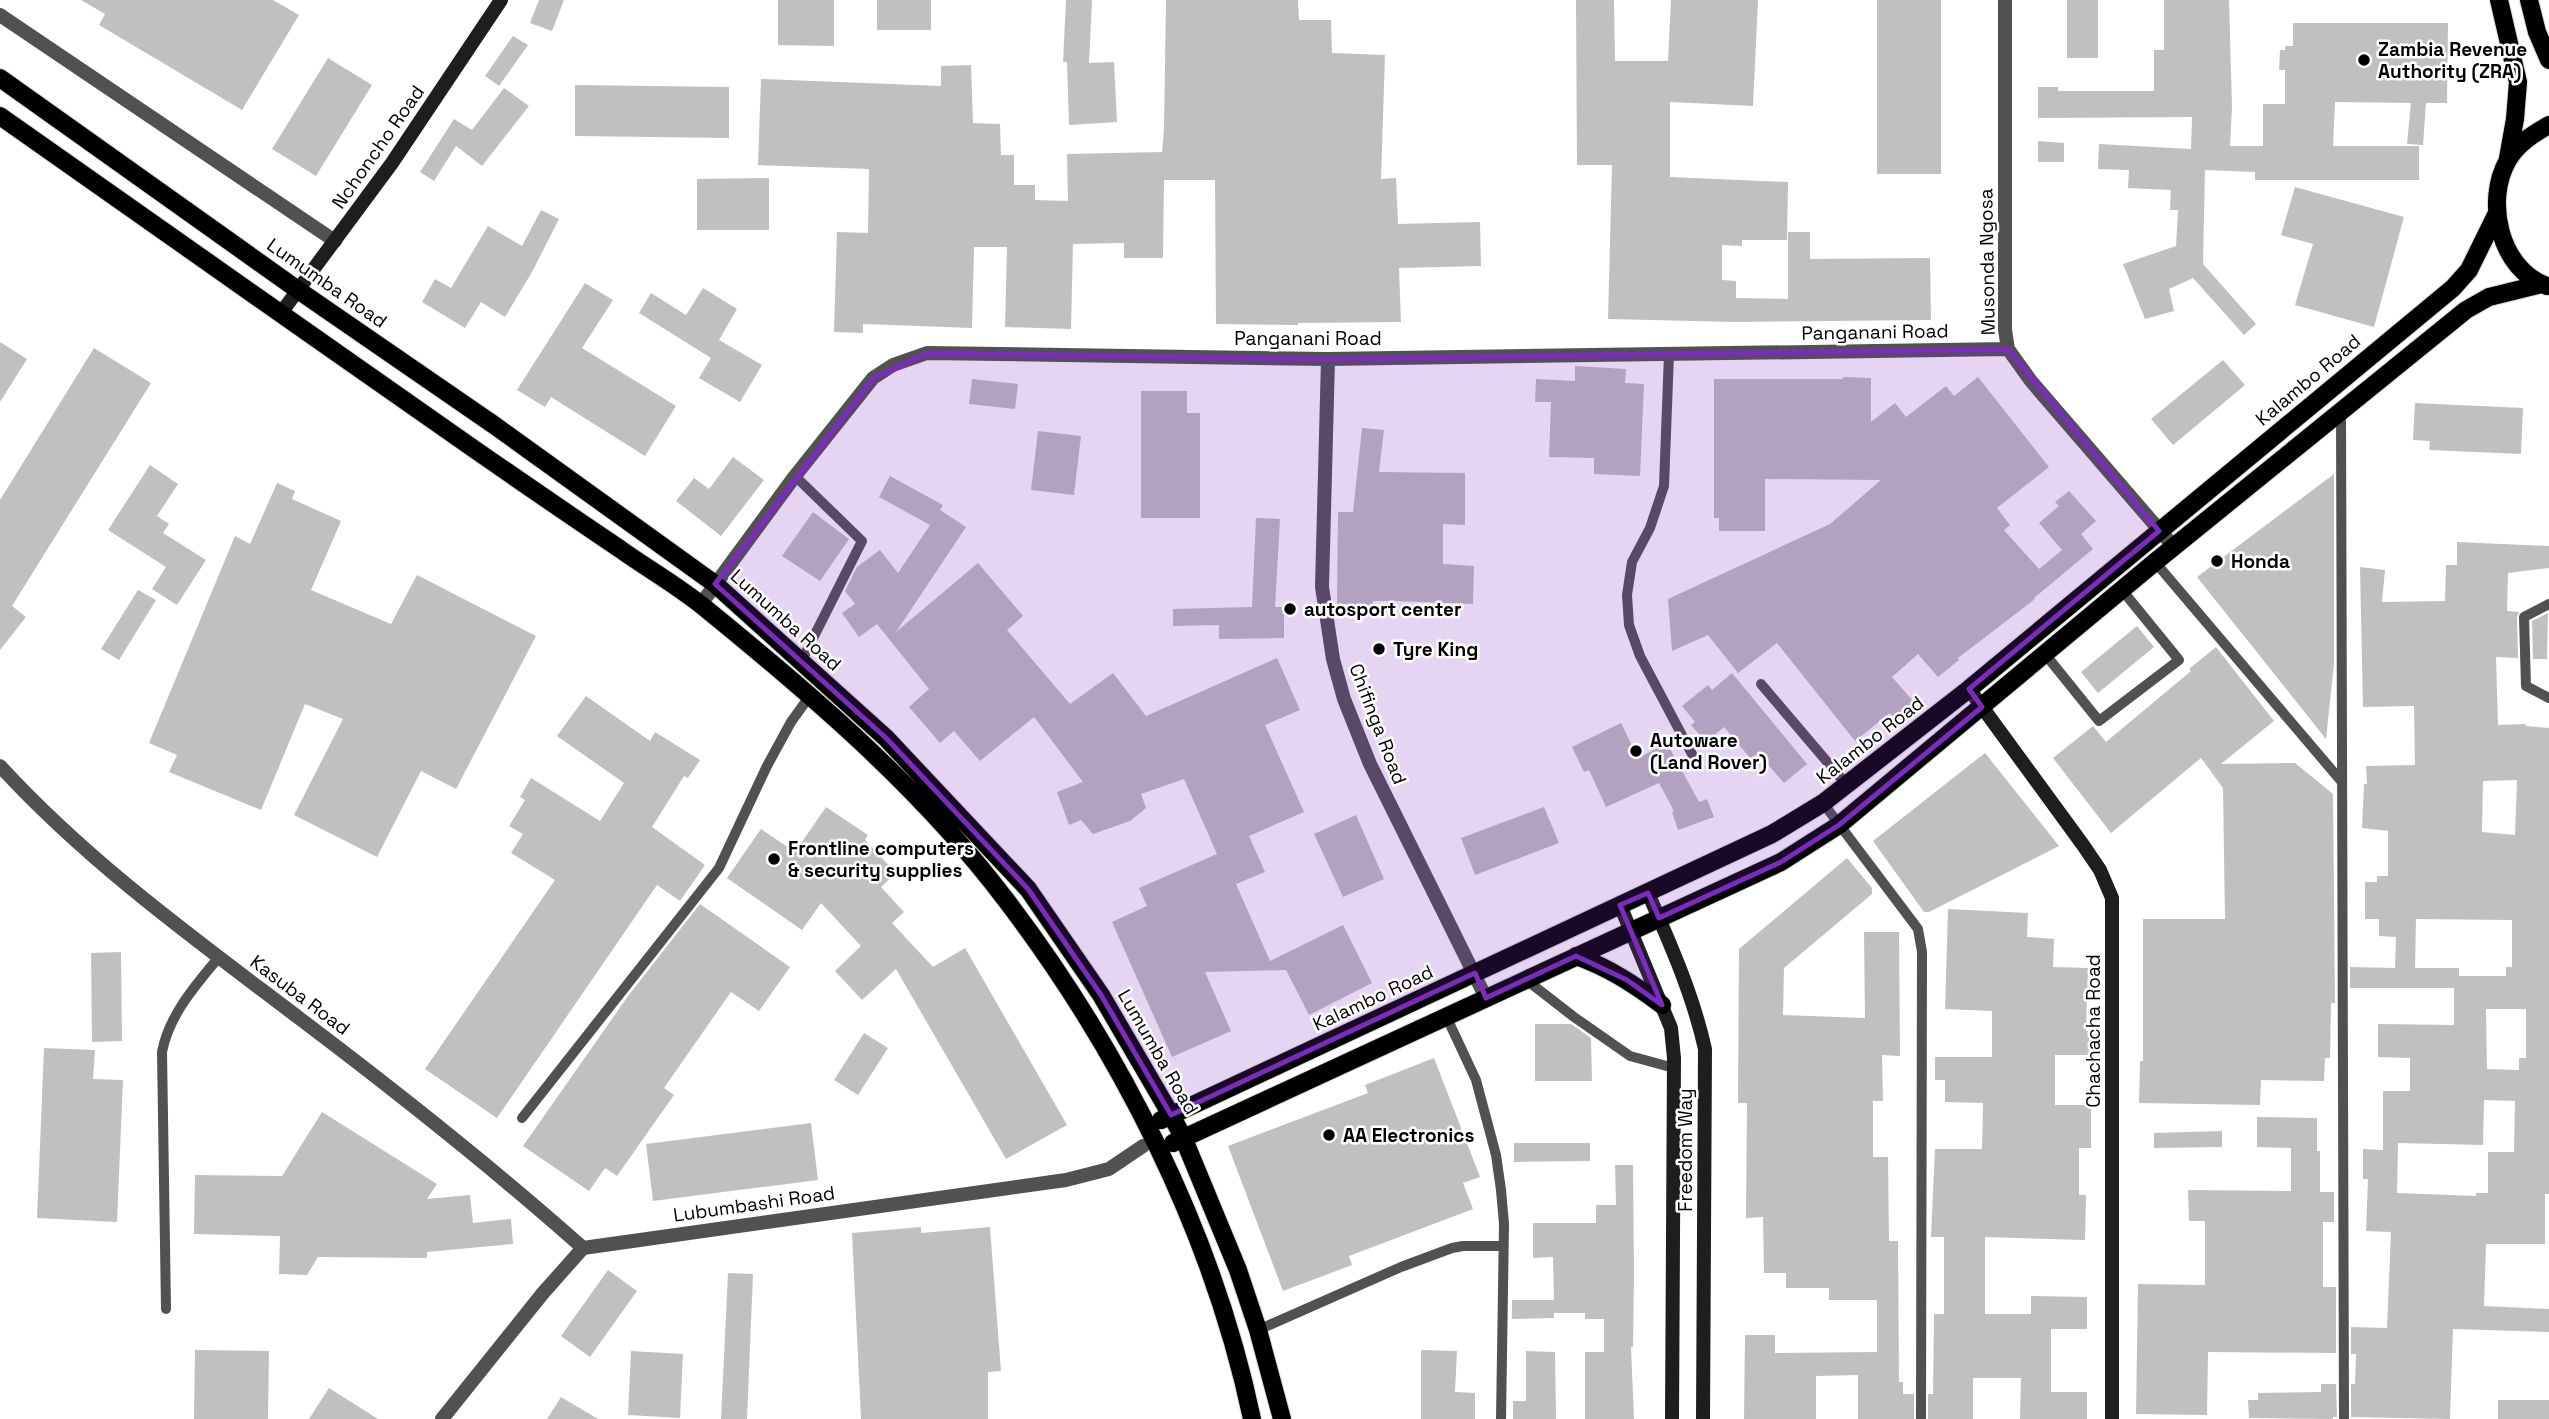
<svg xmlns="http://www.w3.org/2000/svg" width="2549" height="1419" font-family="'Space Grotesk',sans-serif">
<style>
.building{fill:#c0c0c0;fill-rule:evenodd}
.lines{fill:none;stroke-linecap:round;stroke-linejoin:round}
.primary-casing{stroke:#dbdbdb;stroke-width:20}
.lane{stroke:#515151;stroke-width:10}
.street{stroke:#515151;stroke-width:14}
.secondary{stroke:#1e1e1e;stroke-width:14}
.primary{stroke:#000;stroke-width:18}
.marked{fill:#7b2cbf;fill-opacity:0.2;stroke:#7b2cbf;stroke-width:5;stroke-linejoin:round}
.poi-dot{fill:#000;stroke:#fff;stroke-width:2.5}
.labels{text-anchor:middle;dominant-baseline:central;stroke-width:5;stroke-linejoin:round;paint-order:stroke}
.poi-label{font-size:19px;font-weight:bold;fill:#000;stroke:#fff;text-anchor:start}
.street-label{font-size:19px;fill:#000;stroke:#fff}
</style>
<rect width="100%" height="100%" fill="#fff"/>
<path class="building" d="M81,0H273L299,15L242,110L99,25L105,14Z
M539,0H564L552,31L530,23Z
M778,0H834V46L778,45Z
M877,0H931V30H877Z
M1066,0H1092L1089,63L1114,62L1117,122L1069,125L1067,62H1063Z
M1166,0H1298L1299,20H1331L1332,53L1385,55L1381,179L1396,178L1398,224L1480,222L1481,266L1399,268L1401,322L1298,323V325L1216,324L1215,180H1164L1163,258H1124V243L1073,244L1071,329L1005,327L1007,247H974L972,328L863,324V333L834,332L837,232L868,233L869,169L758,165L761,79L941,86V66L971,65L973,123L1000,124L1001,155H1014V185H1035V200L1068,201L1067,154L1162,152L1164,129Z
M1576,0H1614L1615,61H1668L1671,0H1758L1753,106L1670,102V177L1788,182L1787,240H1742V246L1722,245V280L1736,281V298L1788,299V232H1810V259L1930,258L1931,320L1735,322L1608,319L1612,165H1577Z
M1877,0H1941V174H1877Z
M2067,0H2098V58H2067Z
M2164,0H2229L2232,107L2230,146H2263V104H2285V70H2279L2280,50H2285V46H2293V23H2448L2447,103H2426L2423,145L2407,144L2411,103L2335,102L2333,146H2419V180H2255V172L2205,170L2203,264L2256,324L2244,335L2193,278L2169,289L2174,311L2145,319L2123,264L2176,246L2178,210H2170L2171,190L2128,188L2129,170L2098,169L2099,144L2191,149L2192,117L2038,118V87H2058V91H2154V50H2164Z
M513,36L528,45L499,86L485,76Z
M328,58L372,85L316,176L272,149Z
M575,85L729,87V138L575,136Z
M504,88L529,106L482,166L456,146L434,181L420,172L454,119L472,130Z
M2038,141L2064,143V162H2038Z
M769,178V230H697V179Z
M2295,187L2404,217L2374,327L2295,305L2313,244L2281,235Z
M541,210L559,219L532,272L505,317L481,302L465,328L422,302L435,279L451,288L488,226L522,246Z
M585,283L613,300L582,348L676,406L645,456L551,397L545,407L517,390Z
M703,288L737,309L719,340L762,365L740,402L699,378L711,358L639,313L651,293L686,315Z
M0,342L27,359L0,402Z
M94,348L151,383L12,606L26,617L0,650V500Z
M2223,360L2245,385L2173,445L2151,419Z
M1575,366L1626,369L1625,383L1644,384L1640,476L1594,474V458L1549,457L1551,402H1535L1536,379L1575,381Z
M1843,377L1871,378V422L1895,403L1906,417L1946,386L1954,396L1978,377L2049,467L1997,508L2010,525L2004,530L2039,569L2062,550L2039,523L2059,506L2055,502L2069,491L2096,521L2081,534L2093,549L2034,598L2035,599L1958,658L1959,660L1938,677L1918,654L1892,677L1914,702L1895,719L1890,713L1855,741L1777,643L1738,673L1708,635L1672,651L1668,599L1830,524L1881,480L1765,479V531H1719V518H1714V379H1843Z
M972,379L1018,384L1015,409L969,404Z
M1141,391H1187V413H1200V518H1141Z
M2415,403L2523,408L2521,454L2429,450L2430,441L2413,440Z
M1362,428L1384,430L1379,472L1465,473V525L1443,524V564L1474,566L1473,604L1395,601H1373V605L1337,604L1338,512H1353Z
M1038,431L1081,436L1074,495L1031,490Z
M733,457L764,480L721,536L676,501L694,478L709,489Z
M150,465L178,484L157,516L169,524L163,533L206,560L177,605L152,589L166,567L108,530Z
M2334,474V664L2326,739L2197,577Z
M890,476L943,505L940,510L966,527L896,632L978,563L1023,616L1007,630L1070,704L1113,673L1146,716L1277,658L1300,710L1265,725L1304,812L1249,836L1265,872L1236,884L1270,961L1343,925L1372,983L1309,1015L1286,970L1205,972L1231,1031L1172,1057L1112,922L1147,906L1139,888L1217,854L1184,779L1141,794L1146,808L1130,821L1093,834L1081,820L1069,825L1057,792L1083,782L1034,717L980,761L954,731L940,743L909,707L929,689L877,624L859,637L842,613L855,604L845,591L857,567L880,550L898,573L930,525L879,497Z
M277,483L295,491L292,499L341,521L311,590L391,624L417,575L536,636L456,789L421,771L377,857L294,815L343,719L305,704L261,810L169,772L177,755L149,743L235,536L250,544Z
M813,512L849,539L820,581L782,556Z
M1256,518L1280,519L1275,607H1284V638L1219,639V625L1173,626V609L1252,607Z
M2457,542L2549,546V568L2508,573L2507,611L2519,612L2517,617L2518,658L2496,657L2498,725L2525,724L2526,726L2549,728V1194H2545V1244H2486L2484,1306L2549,1309V1332L2453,1329L2450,1419L2351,1417V1384H2355L2356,1354H2351V1327L2387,1328L2391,1232L2366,1231L2368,1179H2363V1149L2383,1150V1091H2410V1058L2378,1057V1024L2454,1025V988H2350V967L2395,968L2396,937L2379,936V919H2365V882H2377V876H2388V831L2362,828L2364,784H2367L2366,766L2415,765L2414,706L2363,707L2360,567L2385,570L2382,602L2445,601L2446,565H2457ZM2517,780L2515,835L2482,832L2483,781ZM2416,919L2512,920V967H2506V976H2459V968H2415ZM2486,1009H2526V1058H2519V1070L2487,1069ZM2484,1100L2515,1101L2514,1152H2488V1193H2476V1196L2397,1193L2398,1143L2483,1145Z
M138,590L156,600L119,660L101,649Z
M2548,613L2547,659H2533L2532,621Z
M2137,626L2154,647L2098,693L2081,672Z
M2216,647L2274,721L2221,764L2295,763L2333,794L2335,1003H2331L2330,1058H2325L2324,1081L2261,1080L2260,1105L2139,1103L2140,1061H2143V919H2225L2223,788L2201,758L2111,833L2053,758L2093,726L2106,742L2191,671L2189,669Z
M1732,673L1807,764L1784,783L1758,753L1751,759L1724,727L1706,742L1691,725L1695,722L1682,706L1708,685L1712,690Z
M586,696L650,741L655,732L700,760L688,778L684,776L652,827L705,865L680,901L657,885L497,1118L425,1069L555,880L511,853L523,834L509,826L525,800L520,797L531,778L600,821L624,783L557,736Z
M1621,723L1638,758L1667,743L1699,802L1707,799L1714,817L1678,830L1672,812L1674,811L1659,783L1606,807L1589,770L1584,772L1572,747Z
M1985,753L2059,846L1929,912H1924L1873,841Z
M826,807L868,835L865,840L896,873L881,887L904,912L892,923L933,967L965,948L1067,1125L1006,1159L896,969L862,1000L835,971L861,946L821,903L802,930L727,878L761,829L795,852Z
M1544,807L1559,843L1475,875L1461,838Z
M1356,815L1384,879L1343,897L1314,834Z
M1847,858L1872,888V894L1784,968L1783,1015L1865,1018L1864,932H1899L1900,1056L1882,1055L1883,1101H1873V1157H1888L1889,1241H1898L1899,1382H1903V1394H1914V1419H1858V1375L1816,1376V1419H1744L1745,1335H1775V1353L1877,1352V1300H1829V1288H1786V1273H1764L1763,1217L1746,1218L1747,1103H1738L1739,949Z
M700,904L790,967L759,1011L731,992L664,1088L674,1095L617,1176L605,1168L589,1191L523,1146L628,996Z
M1948,909L2028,913L2027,937L2054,939L2053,967L2088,968L2086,1031H2089V1055H2055V1105H2091V1148H2079V1195H2086L2085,1240L1985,1237V1314H2031V1296L2087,1297V1329H2051V1392H2087V1419H2020L2021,1378H1973V1419H1928V1394H1933L1934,1314H1944V1237H1931L1935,1149H1982L1983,1103L1945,1102V1080H1935V1057H1992V1011L1945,1009Z
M121,952L122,1041L92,1042L91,953Z
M1535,1024H1571L1591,1038L1592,1081H1535Z
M864,1033L888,1048L858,1095L834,1080Z
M44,1048L95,1050L93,1079L123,1080L117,1222L37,1218Z
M1434,1058L1480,1177L1463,1183L1473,1209L1349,1256L1352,1265L1283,1291L1228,1146L1368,1093L1365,1085Z
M322,1112L437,1184L427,1199L470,1195L473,1223L511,1219L513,1244L427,1252V1258L318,1257L307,1275L279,1274L280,1236L194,1234L195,1175L282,1176Z
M2257,1117L2317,1118V1151H2320V1192H2334V1222H2323V1287H2336V1353L2208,1352L2207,1415L2136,1414L2138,1284L2205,1285V1221H2189L2188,1190L2291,1191V1148L2257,1147Z
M811,1123L818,1180L653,1201L646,1144Z
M2222,1131V1147L2154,1148V1133Z
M1514,1143H1590V1161L1514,1162Z
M1615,1165H1633L1634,1275L1633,1347H1631L1634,1419H1585V1352H1604V1319H1585V1313H1554V1318L1512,1319V1300H1554L1553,1257L1533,1258V1223H1596V1205H1616Z
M921,1227V1233L990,1227L1001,1371L988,1372V1419H861L852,1233Z
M608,1270L637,1291L590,1357L561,1336Z
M728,1273L753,1274L747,1419H721Z
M195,1350L269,1351L268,1419H194Z
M1421,1350L1457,1351L1455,1392L1475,1393V1419H1421Z
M631,1351L683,1354L680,1418L628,1415Z
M1526,1351L1555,1352L1556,1419H1513V1401H1526Z
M2321,1384H2336L2337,1417H2333V1419L2249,1418L2248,1400H2258V1393L2321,1392Z
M329,1388L378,1419H309Z
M561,1397L598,1419H547Z
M2498,1400H2549V1419H2498Z"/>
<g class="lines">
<defs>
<path id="primary" d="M2499,0L2518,82L2515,119L2508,158
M2529,0L2537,32L2549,60
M0,78L298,290L494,425L715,584L886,738L1028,889L1101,995L1171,1115L1183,1137L1238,1270L1258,1330L1282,1419
M0,116C157,228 316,338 474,449C523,483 571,516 620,549C648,569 678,586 705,608C812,695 922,789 1006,900C1121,1051 1213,1233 1252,1419
M2547,286C2500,270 2484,201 2508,160C2517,144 2533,134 2549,125
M1576,956C1608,967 1635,985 1662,1005
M1161,1120L1772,834L1823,803L1969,689L2453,288L2469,270L2497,213
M1173,1143L1781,862L1839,825L2155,562L2466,310L2489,297L2542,284"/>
</defs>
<use href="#primary" class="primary-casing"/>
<path class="lane" d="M1669,354L1664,486L1650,528L1632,562L1627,595L1629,625L1640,656L1693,756
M2341,411L2344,1419
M795,476L862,541L801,662
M2155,562L2342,782
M2549,604L2524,617L2526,686L2549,698
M2045,654L2099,721L2179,660L2122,590
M1761,684L1846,784
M1823,803L1912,921L1918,929L1922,952L1921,1419
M1525,979L1574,1017L1630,1056L1674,1068
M1446,1016L1476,1080L1496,1155L1501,1190L1504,1224L1501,1419
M522,1118L719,868L767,766L791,722L809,697
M166,1309L162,1052C169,1015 195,986 219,957
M1258,1330L1401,1267L1452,1248L1463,1246H1503"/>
<path class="street" d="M2005,0V330L2008,349L2031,381L2174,547
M0,15L335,241
M1328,359L1322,587L1333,659L1344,699L1370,764L1486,998
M701,604L795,476L873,378L893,365L927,353L1328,359L2008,349
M0,766C89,863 195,939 299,1018C397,1092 492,1167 583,1248
M442,1419L543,1293L583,1248L1066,1180L1109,1169L1143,1146"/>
<path class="secondary" d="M281,313L392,163L501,0
M1969,689L2083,845L2100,870L2112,898V1419
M1648,893C1670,943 1693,995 1705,1049L1703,1419
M1620,905L1671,1028L1674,1058L1672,1419"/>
<use href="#primary" class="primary"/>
</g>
<path class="marked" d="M2008,349L2159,531L1969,689L1982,707L1839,825L1781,862L1659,918L1648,893L1620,905L1662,1005L1627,980L1576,956L1486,998L1475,973L1171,1115L1101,995L1028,889L886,738L715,584L873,378L927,353L1328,359Z"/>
<g class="poi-dot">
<circle cx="2364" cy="60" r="7"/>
<circle cx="2217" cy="561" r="7"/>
<circle cx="1290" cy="609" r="7"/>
<circle cx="1379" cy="649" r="7"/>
<circle cx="1636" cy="751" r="7"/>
<circle cx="774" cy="859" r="7"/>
<circle cx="1329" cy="1135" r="7"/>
</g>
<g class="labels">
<g class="poi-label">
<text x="2378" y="49">Zambia Revenue<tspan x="2378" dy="22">Authority (ZRA)</tspan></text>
<text x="2231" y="561">Honda</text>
<text x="1304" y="609">autosport center</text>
<text x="1393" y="649">Tyre King</text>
<text x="1650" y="740">Autoware<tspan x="1650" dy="22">(Land Rover)</tspan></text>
<text x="788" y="848">Frontline computers<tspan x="788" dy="22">&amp; security supplies</tspan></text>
<text x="1343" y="1135">AA Electronics</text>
</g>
<g class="street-label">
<text transform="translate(378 147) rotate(-55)">Nchoncho Road</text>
<text transform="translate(1987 262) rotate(-91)">Musonda Ngosa</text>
<text transform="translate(327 283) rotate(35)">Lumumba Road</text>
<text transform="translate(1875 332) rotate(-1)">Panganani Road</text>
<text x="1308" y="338">Panganani Road</text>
<text transform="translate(2308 380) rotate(-40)">Kalambo Road</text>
<text transform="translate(786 620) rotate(42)">Lumumba Road</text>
<text transform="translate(1378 724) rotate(69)">Chifinga Road</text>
<text transform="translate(1870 740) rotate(-38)">Kalambo Road</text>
<text transform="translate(300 995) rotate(37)">Kasuba Road</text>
<text transform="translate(1373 998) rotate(-25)">Kalambo Road</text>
<text transform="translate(2093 1031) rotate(-90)">Chachacha Road</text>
<text transform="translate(1158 1052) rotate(60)">Lumumba Road</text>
<text transform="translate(1685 1150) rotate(-90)">Freedom Way</text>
<text transform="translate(754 1204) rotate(-8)">Lubumbashi Road</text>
</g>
</g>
</svg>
